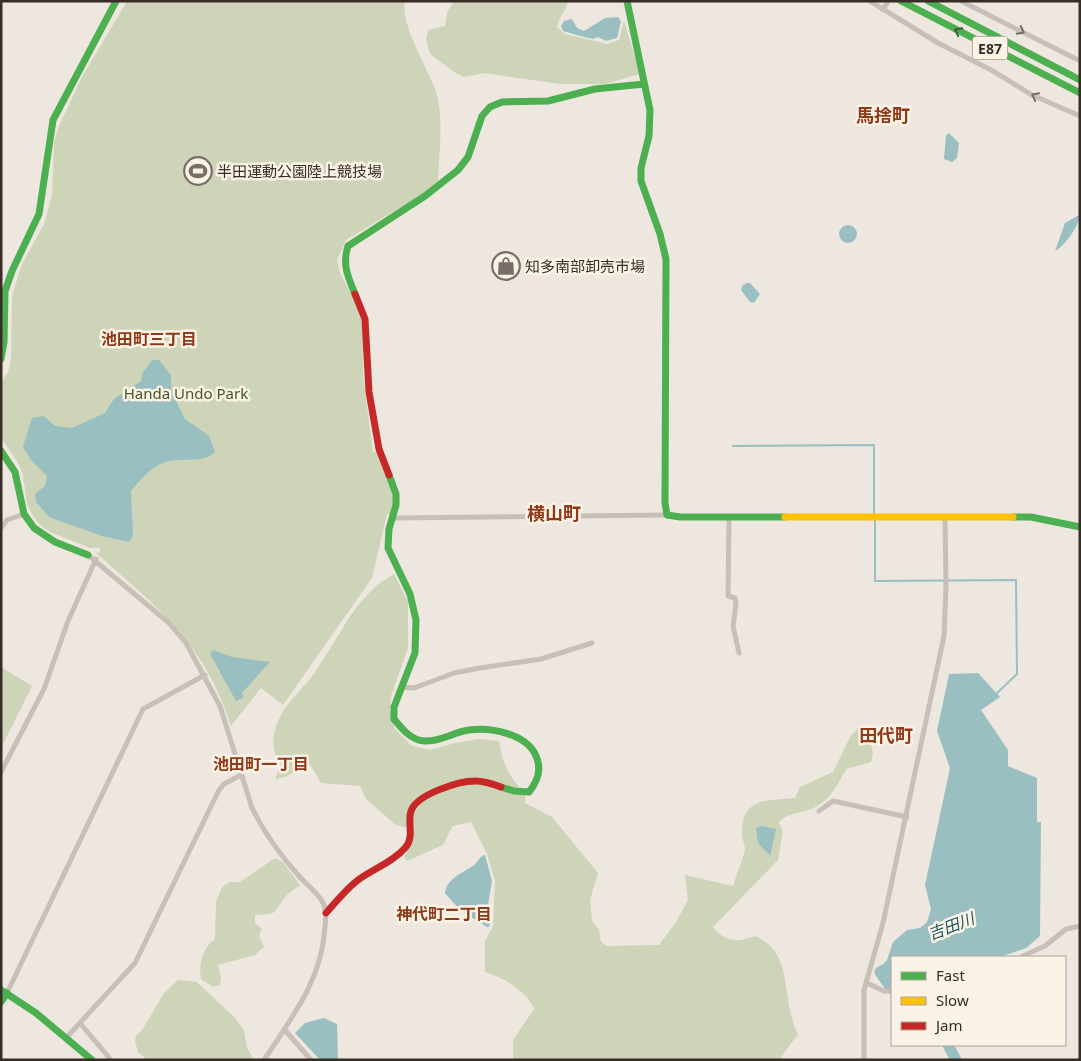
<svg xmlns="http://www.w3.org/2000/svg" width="1081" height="1061" font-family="'Noto Sans','Noto Sans JP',sans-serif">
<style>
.green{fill:#ced4b8}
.water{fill:#99bfc1}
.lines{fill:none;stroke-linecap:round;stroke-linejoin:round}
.stream{stroke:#99bfc1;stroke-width:2}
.river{stroke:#99bfc1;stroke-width:11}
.street{stroke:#c7bfb8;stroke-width:5}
.fast{stroke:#4caf50;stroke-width:7}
.slow{stroke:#ffc107;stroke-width:7}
.jam{stroke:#c62828;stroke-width:7}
.oneway{stroke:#3f5a35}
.oneway2{stroke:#786f68}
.labels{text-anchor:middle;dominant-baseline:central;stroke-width:5;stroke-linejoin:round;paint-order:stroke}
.shield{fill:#fbf2e6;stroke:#726860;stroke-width:1}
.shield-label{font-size:14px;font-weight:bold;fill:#382d26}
.poi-label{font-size:15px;fill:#382d26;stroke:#fbf2e6;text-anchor:start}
.park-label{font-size:15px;fill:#445828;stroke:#fbf2e6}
.neighbourhood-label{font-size:16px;font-weight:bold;fill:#8e3918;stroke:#fbf2e6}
.water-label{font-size:16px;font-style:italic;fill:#18565d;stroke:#fbf2e6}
.quarter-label{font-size:18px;font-weight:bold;fill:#8e3918;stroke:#fbf2e6}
</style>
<rect width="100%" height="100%" fill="#eee7df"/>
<path class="green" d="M127,1H405C400,25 428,68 436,92C444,117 439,155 438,181L423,194L346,240L337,260L340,273L360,311L363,330V375L373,452H378L394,494L392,515L387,514L372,578L283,705L261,688L231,726C205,643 158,608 96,553L100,552V548H90L50,532L40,525L32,514L27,504L23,475L17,461L1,438V384L8,372L11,359L12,296L22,264L44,224L52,195L54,143L59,126L82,77Z
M454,1H568C566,11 559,17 557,27L565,34L607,44L619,40L624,21L640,74L605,84H559L485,73L464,77L454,72L430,54L426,40L428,30L445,26L447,13Z
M394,574L408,602V648L391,696L390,710L395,729L412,746L430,750L455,743L479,739L499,741C502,762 509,778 525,793V803L552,817L598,873L590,900L592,921L599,930L601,942L607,946L659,945L676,922L688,900L685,875L733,886C735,879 745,853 745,849C745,845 743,841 742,837C740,797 766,801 795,798L800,787L833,772L851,735L859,728L866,732L873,752L871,762L846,769C837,786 830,801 811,809C799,814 789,812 779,822L783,832L778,860L713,927C725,942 738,943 755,936C795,952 780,999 798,1034L779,1060H513V1040L534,1009C528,992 502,977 485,972V941L493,926L495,881L487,854L471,822L453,826L443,845L407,861L404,857L412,844L413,829L396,825L366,799L360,786L321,783L310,764L285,777L275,779L281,764C271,752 272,736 278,721C286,702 304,688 315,672C340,637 355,595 394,574Z
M1,667L32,686L1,748Z
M275,858L283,862L300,885C296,888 291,891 287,895C272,912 282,914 255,915V923L262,929L259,936L264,947L255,955L218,965L221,977L220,985L213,987L201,979C198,965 203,947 215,939L216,902L222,887L230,882H240Z
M178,980L197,982L235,1018L244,1030L247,1048L254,1060H147L138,1052L135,1041L136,1035L142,1030L164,993Z"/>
<path class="water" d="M618,17L621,21L617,38L606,41L598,37L593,39L580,36L563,31L561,26L564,21L572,19L577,28L584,31L605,18Z
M949,133L959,143L957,158L952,162L944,159L946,135Z
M1079,215C1081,224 1064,247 1055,251L1065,223Z
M839 234a9 9 0 1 1 18 0a9 9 0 1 1-18 0Z
M747,283H750L760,294L754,303L750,302L741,290L743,285Z
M152,360H159L171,375V391L185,419L209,436L215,452C201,465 180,456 163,463C150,468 140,480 131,491L133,536L129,542L102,536L49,517L36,502L35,494L45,486L47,476L31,460L23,447L32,418L44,416L55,426L72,428L105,413L114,399L141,381L142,374Z
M213,650L232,657L270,662L242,693L244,697L236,701L210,654Z
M978,673L1000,697L981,710L1008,750V766L1037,778V822H1041L1040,936L1026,948L1000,957H892V982L880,968L887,960L893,942L907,930L920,928L927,922L931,909L925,885L950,768L937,731L949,674Z
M762,826L776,829L770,856L758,843L756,828Z
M485,855L492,881L488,905L490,926L487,927L460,910L445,893C447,878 463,873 474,865C479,861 479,856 485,855Z
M324,1018L337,1024L338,1060H320L295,1033L305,1023Z"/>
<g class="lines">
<path class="stream" d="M733,446L874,445V514
M875,519V581L1016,580L1017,674L996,694"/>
<path class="river" d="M892,966L880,972L892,989
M948,1045L956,1060"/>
<path class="street" d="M870,1L938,43L993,71L1032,95L1080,116
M961,1L1080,61
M883,10L888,1
M729,517L728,596L735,598L736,604L733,626L739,653
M392,518L667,515
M1,528L7,520L24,514
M88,555L169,623L186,643L220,706L252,808C264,832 281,856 299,876C306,884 314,890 320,898C327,907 326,917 325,927C322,980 292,1017 264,1060
M402,687L414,688L454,673L480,668L541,659L592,643
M1,772L44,689L68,621L96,559
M819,811L833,801L907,817
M1021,957L1045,946L1066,929L1080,926
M867,983L884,991H892
M7,993L143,709L205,675
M80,1023L111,1060
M284,1029L311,1060
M66,1038L135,963L219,790L224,784L241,775
M864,1060V990L883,923L944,636L946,586L945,517"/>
<path class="fast" d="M627,1L650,110L649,136L641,168V181L660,234L666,259L665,503L667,515L680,517H785
M901,1L1080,93
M928,1L1080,80
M355,294C348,277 342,265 348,246L425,196L458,170L468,157L482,116L490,107L502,102L548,101L595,89L644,84
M1,359L4,342L5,291L12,271L39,214L53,120L116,1
M1,451L15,472L24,514L34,528L55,542L88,555
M389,475L396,494V505L389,529L388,548L410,594L416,620L415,653L394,707V719C402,729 411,740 424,741C441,742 453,732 469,730C491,727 527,734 536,756C542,769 537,782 529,792L514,791L501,787
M1013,517H1031L1080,527
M1,990L36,1013L92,1060
M1,1002L7,993"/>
<path class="slow" d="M785,517H1013"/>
<path class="jam" d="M355,294L365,319L369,392L379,449L389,475
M326,913C336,902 346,889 358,880C373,869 393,862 405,848C415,837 407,823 411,811C417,794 459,781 475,781C484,781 493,784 501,787"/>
</g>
<defs><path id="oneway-chevron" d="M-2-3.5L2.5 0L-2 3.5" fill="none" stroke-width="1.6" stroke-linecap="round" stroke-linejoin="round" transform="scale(1.25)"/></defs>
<use class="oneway" href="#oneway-chevron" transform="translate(958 31) rotate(-152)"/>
<g class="oneway2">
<use href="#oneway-chevron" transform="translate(1021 31) rotate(27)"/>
<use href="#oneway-chevron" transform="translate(1035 96) rotate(-152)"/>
</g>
<defs>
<symbol id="stadium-ring" viewBox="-11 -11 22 22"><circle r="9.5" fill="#fbf2e6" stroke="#786e67" stroke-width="1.5"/><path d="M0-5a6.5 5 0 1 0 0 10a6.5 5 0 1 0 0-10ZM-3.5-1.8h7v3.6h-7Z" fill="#786e67"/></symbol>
<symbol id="shop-ring" viewBox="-11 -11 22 22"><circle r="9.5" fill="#fbf2e6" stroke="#786e67" stroke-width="1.5"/><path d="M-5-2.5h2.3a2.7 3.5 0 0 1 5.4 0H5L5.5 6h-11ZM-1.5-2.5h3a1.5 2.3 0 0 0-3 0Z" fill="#786e67"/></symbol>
</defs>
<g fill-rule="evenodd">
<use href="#stadium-ring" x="182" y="155" width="32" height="32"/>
<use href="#shop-ring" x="490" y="250" width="32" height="32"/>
</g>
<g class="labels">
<rect class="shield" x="972.5" y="36.5" width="35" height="23" rx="4"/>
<g class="shield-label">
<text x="990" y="48">E87</text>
</g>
<g class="poi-label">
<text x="217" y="171">半田運動公園陸上競技場</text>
<text x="525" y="266">知多南部卸売市場</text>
</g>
<g class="park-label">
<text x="186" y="393">Handa Undo Park</text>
</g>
<g class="neighbourhood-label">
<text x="149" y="339">池田町三丁目</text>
<text x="261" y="764">池田町一丁目</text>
<text x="444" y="914">神代町二丁目</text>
</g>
<g class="water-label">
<text transform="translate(951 926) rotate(-21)">吉田川</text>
</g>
<g class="quarter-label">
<text x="883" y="115">馬捨町</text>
<text x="554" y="513">横山町</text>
<text x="886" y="735">田代町</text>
</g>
</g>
<rect width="1081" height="1061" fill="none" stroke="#382d26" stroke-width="5"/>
<rect x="891" y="956" width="175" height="90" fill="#fbf2e6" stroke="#ada399"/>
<rect x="901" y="972" width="25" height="8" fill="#4caf50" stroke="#ada399"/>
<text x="936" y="981" font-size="15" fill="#382d26">Fast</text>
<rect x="901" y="997" width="25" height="8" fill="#ffc107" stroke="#ada399"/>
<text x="936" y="1006" font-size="15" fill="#382d26">Slow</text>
<rect x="901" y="1022" width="25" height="8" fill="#c62828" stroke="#ada399"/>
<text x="936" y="1031" font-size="15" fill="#382d26">Jam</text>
</svg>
